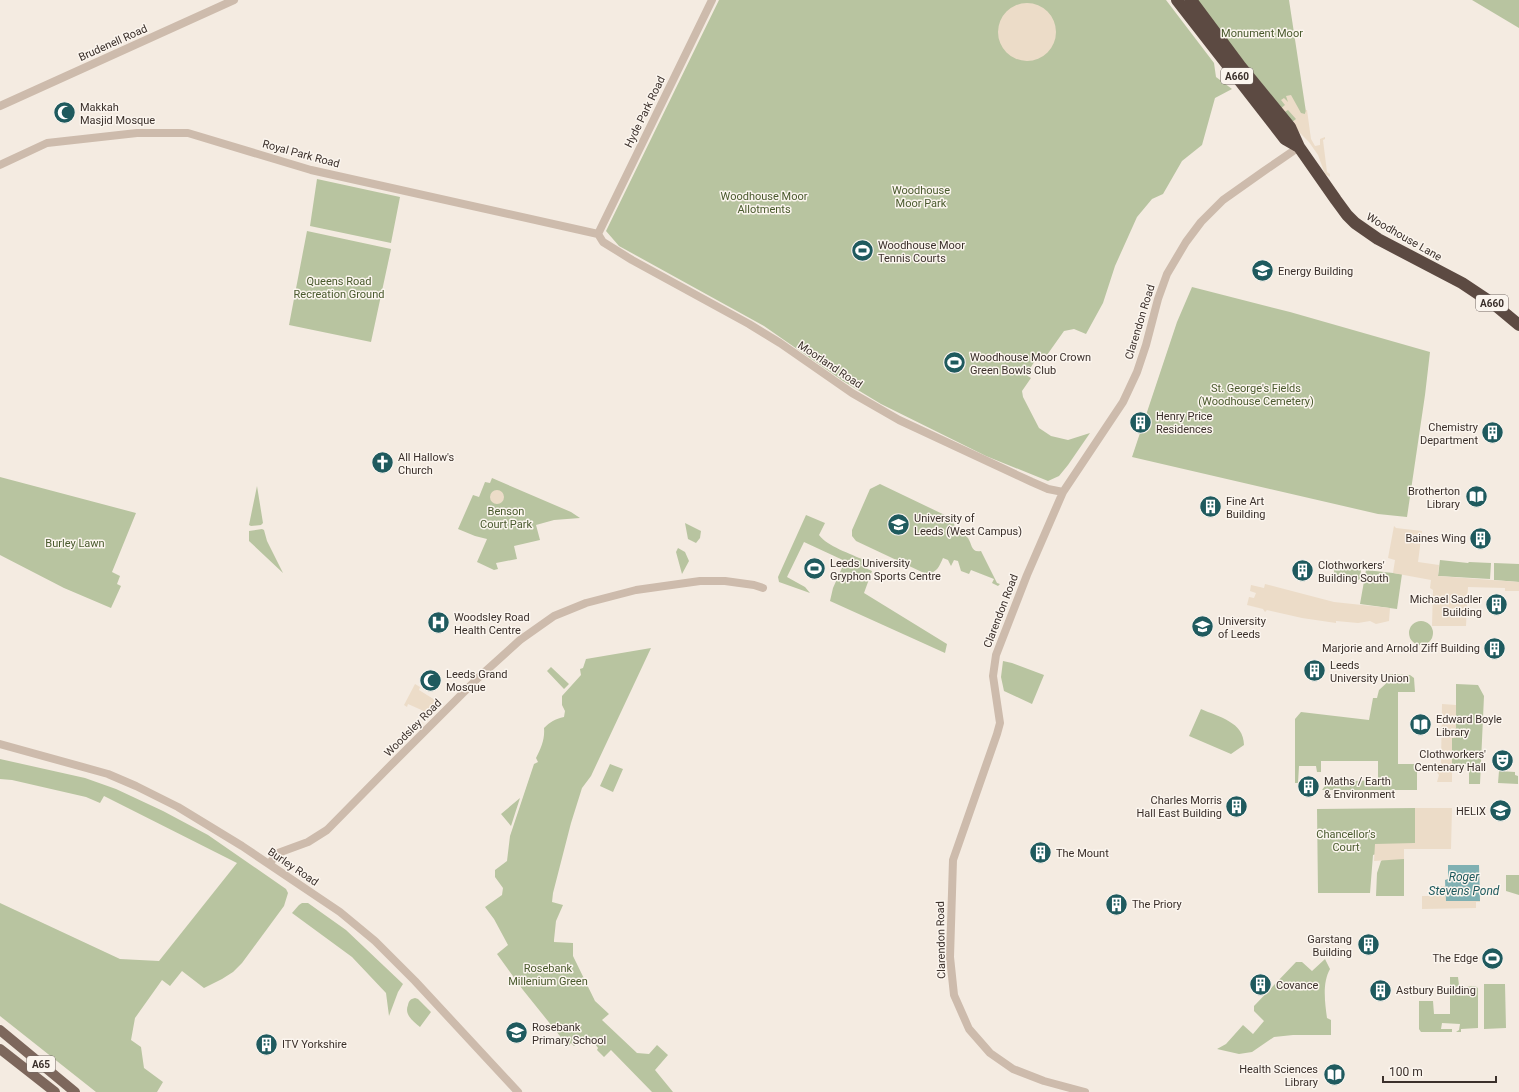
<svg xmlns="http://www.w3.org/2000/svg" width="1519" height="1092" font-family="Roboto,sans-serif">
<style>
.green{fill:#b8c4a0}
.plaza{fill:#ecdcc8}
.water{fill:#7fb0b2}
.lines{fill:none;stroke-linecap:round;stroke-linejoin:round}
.minor{stroke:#cdbbac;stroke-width:8}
.major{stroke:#7d675c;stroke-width:10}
.highway{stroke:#5c4a42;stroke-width:12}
.labels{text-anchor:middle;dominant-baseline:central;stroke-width:3;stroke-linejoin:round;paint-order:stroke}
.shield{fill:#fbf5ee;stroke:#756b66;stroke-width:1}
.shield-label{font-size:10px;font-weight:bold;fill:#3b302b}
.park-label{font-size:11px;fill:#4a5a2e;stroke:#fbf5ee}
.street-label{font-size:11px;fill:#3b302b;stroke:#fbf5ee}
.poi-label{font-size:11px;fill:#3b302b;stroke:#fbf5ee;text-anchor:start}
.water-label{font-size:12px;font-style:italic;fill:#1f5a5e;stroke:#fbf5ee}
</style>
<rect width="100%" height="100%" fill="#f4ebe1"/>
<path class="green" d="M719,0H1166L1214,63L1216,77L1232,89L1215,98L1202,145L1182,161L1163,194L1152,199L1137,217L1115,266L1103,303L1086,334L1074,329L1064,331L1042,362L1036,359L1026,375L1031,378L1022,391L1023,397L1039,428L1051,436L1068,440L1090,433L1068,465L1059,476L1048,481L986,456L881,404L843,381L764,326L619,246L606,231Z
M1195,0H1289L1306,112L1305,114L1292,122Z
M1472,0H1519V28Z
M317,179L400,197L391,243L310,226Z
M307,231L391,249L371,342L289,325Z
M1192,287L1290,312L1430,352L1425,395L1407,517L1378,514L1132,457L1177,322Z
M0,477L136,513L112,572L120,576L117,584L121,586L111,608L64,588L0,555Z
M492,478L571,512L580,518L554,520L536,525L540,540L514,546L517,559L496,563L498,569L494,570L477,562L487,539L475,536L458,529L473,495L479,497L485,482L490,483Z
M880,484L951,518L959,534H963C964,535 966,536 968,538C972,544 971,553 981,551L997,583L1000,584L998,586L992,583L994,579L971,570L969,574L961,571L958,561L954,560L951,566L948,560L943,558C939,567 936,575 924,573L856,541L852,536V530L870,489Z
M257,486L263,523L261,525L251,526L249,525Z
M806,515L825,523L819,535C827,546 851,554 864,560L861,566L872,571L864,593L947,644L945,653L830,601L833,588L845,561L804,542L787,577L805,587L810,593L779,582L778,577Z
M685,523L701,531L700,538L696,543L688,539Z
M262,529L264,530L267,541L283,573L249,541V531Z
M678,548L685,552L689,561L682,574L676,552Z
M1440,560L1468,563L1469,562L1491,563L1490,579L1438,576Z
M1494,563L1519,564V582L1494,580Z
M1335,567L1361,570L1360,580L1333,577Z
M1366,570L1402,574L1397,609L1360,604Z
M1409 633a12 12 0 1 1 24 0a12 12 0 1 1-24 0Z
M651,648L591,776L582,788L571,823L553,893L552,902L563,905L556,921L554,940V942L573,943V956L595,1001L609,1014L602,1020L637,1053L649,1054L657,1045L668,1055L655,1070L673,1092H652L611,1050L604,1057L597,1050L598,1048C594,1042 592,1040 584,1039L574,1046L571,1043L568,1046L523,990L497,954L508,945L494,919L485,907L502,895L503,888L495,877V870L507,861L510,836L534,764L538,762L536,758C541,748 545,739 544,728C550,722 555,719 564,717L565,711L562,705V696L581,675L580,669L583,668L586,659Z
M1003,661L1012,663L1044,675L1032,704L1004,691L1001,677Z
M551,667L569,684L564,689L547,671Z
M1389,674L1410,675L1414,678L1415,692H1398V764H1417V790H1322L1325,786H1331V782L1378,780V761H1321V772H1317L1316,766H1299L1298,783H1295V719L1301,712L1369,720L1373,698H1377L1379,690L1391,679Z
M1456,684L1478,685L1484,696L1480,784H1469V764H1452V738L1456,737Z
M1201,709C1219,717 1244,722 1244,745L1231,754L1189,736Z
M0,759L85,778L116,789L163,811L208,835L286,889L288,893L284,906L242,963L233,972L222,979L204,988L182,971L170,986L162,980L135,1018L131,1040L141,1047L144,1068L163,1082L157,1092H96L0,1016V903L120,959L159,961L237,863L104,796L100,803L86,797L12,780L0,779Z
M610,764L623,769L613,792L600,786Z
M1499,771L1515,772V775L1518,776V784L1498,783Z
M520,798L511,826L501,814Z
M1415,808V843L1373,855L1370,893H1318L1317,809Z
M1383,859H1404V896H1376L1377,873L1381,861Z
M1506,875H1519V895L1506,891Z
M302,903H308L346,930L403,984L398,992L389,1016L386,993L352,957L292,913L299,905Z
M1325,959L1330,969C1322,983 1325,1003 1327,1018L1331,1020V1035H1293L1274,1037L1252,1052L1239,1054L1217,1049L1226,1044L1243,1025L1253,1034L1264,1021L1254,1011V1006L1296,962H1302L1312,971Z
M1450,977H1458L1459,985L1464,987L1475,986L1478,988V1028L1461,1029V1032H1456L1459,1030L1460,1024L1442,1023L1441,1029H1452V1032H1421L1419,1029V1001H1433L1434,1014H1450Z
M1484,984H1505L1506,1028L1484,1029Z
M415,998L418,999L431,1012L420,1027C413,1021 404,1015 408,1005C409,1001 410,999 415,998Z"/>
<path class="plaza" d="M998 32a29 29 0 1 1 58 0a29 29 0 1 1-58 0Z
M1291,95L1301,113L1305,114L1306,110H1307L1311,139L1315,146L1320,145V139L1325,137V139L1323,140L1327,172L1330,174V177L1325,174L1318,155L1309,142L1298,131L1293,122L1296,119L1288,110L1283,113L1280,109L1285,105L1281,100L1284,98L1288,102L1286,96Z
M490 497a7 7 0 1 1 14 0a7 7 0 1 1-14 0Z
M1394,526L1396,528L1422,531L1418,562L1439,565L1438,576L1519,582V591H1505V588L1468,587L1466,626H1432L1433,590L1430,588L1431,580L1393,573L1395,560L1388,558Z
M1265,584L1334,602L1390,608L1389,621L1376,624L1370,621L1358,623L1336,621V623L1302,618L1267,610L1265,612L1263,609L1247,605L1249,597L1254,598L1256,593L1250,591L1251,585L1264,588Z
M415,684L420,687L419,690L435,700L433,704L437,707L436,709L432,707L427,718L424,716L426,712L408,704L407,707L404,705Z
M1442,704L1456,705V738H1452V782H1437L1439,775L1435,770V764H1441Z
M1415,808H1452L1451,849H1404V859L1374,861L1375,844L1415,843Z
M1441,886H1445L1446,901H1480V902H1476V908L1422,909V896H1440Z"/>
<path class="water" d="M1448,865H1479L1480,901H1446L1445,880L1448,879Z"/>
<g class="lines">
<path class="minor" d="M0,106L234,0
M0,165L47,143L137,133H188L311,170L598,234
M598,234L603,242L632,260L749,324L780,343L852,393L899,420L1032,482L1048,489L1063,492
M598,234L712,0
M0,744L108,774L136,786L178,807L242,846L340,912L375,941L415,981L518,1092
M269,864L278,853L308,842L327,830L387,769L478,678L520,640L554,616L586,603L636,590L700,581H725L754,585L763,588
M1085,1092L1044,1081L1013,1069L990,1053L969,1029L954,995L950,957L953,860L997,734L1000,723L993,676L996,655L1027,575L1063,492L1123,402L1137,372L1146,345L1158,299L1167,274L1186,242L1201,222L1223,200L1264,171L1299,147"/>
<path class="major" d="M0,1030L75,1092
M0,1049L55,1092"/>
<path class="highway" d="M1177,0L1285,139L1299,147
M1191,0L1241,67L1290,127L1299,147L1336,200L1347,215L1355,223L1378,239L1462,283L1495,305L1519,325"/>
</g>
<defs>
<symbol id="mosque-disc" viewBox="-11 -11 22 22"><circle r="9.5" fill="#1f5a5e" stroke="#fbf5ee"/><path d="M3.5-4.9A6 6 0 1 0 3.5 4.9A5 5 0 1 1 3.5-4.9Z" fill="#fff"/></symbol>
<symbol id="stadium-disc" viewBox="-11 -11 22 22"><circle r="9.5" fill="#1f5a5e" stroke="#fbf5ee"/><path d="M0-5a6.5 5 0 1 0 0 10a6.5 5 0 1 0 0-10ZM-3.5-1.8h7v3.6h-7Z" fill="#fff"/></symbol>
<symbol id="university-disc" viewBox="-11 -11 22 22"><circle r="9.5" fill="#1f5a5e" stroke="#fbf5ee"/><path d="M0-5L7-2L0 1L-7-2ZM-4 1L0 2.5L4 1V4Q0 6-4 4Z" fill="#fff"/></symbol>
<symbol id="building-disc" viewBox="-11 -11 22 22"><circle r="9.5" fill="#1f5a5e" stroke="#fbf5ee"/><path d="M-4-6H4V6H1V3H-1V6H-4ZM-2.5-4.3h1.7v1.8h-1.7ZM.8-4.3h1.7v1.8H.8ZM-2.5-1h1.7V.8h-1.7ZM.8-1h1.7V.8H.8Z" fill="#fff"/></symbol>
<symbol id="church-disc" viewBox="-11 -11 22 22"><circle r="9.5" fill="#1f5a5e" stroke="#fbf5ee"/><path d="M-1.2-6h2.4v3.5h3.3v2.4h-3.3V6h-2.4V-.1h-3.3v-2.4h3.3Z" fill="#fff"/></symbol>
<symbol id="library-disc" viewBox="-11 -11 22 22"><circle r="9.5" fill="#1f5a5e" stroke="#fbf5ee"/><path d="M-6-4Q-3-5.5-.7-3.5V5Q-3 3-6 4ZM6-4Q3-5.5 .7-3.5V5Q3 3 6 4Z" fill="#fff"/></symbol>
<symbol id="hospital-disc" viewBox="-11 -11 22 22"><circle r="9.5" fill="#1f5a5e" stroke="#fbf5ee"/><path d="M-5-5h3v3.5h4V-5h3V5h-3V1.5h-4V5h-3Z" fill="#fff"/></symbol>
<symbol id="theatre-disc" viewBox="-11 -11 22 22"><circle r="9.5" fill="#1f5a5e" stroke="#fbf5ee"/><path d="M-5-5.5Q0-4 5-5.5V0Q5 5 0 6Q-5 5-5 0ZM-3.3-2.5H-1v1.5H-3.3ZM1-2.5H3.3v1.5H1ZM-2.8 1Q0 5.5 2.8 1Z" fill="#fff"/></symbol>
<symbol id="school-disc" viewBox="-11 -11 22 22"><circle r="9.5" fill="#1f5a5e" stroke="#fbf5ee"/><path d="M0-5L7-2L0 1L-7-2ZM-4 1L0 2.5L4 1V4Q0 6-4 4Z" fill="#fff"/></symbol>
</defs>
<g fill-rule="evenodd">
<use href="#mosque-disc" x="52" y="100" width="25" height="25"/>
<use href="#stadium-disc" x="850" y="238" width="25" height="25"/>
<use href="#university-disc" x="1250" y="258" width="25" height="25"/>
<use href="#stadium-disc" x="942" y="350" width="25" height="25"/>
<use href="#building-disc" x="1128" y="410" width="25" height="25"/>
<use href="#building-disc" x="1480" y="420" width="25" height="25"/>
<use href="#church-disc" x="370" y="450" width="25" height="25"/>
<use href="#library-disc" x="1464" y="484" width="25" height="25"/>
<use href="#building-disc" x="1198" y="494" width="25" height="25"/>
<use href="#university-disc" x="886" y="512" width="25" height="25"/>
<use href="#building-disc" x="1468" y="526" width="25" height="25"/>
<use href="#stadium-disc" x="802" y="556" width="25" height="25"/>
<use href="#building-disc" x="1290" y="558" width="25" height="25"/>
<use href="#building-disc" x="1484" y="592" width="25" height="25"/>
<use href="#hospital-disc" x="426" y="610" width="25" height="25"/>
<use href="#university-disc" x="1190" y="614" width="25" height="25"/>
<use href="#building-disc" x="1482" y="636" width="25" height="25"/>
<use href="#building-disc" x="1302" y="658" width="25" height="25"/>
<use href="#mosque-disc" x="418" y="668" width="25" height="25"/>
<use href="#library-disc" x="1408" y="712" width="25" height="25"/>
<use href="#theatre-disc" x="1490" y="748" width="25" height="25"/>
<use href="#building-disc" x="1296" y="774" width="25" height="25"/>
<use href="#building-disc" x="1224" y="794" width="25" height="25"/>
<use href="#university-disc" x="1488" y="798" width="25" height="25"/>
<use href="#building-disc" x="1028" y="840" width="25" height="25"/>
<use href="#building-disc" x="1104" y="892" width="25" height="25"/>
<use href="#building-disc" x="1356" y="932" width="25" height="25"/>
<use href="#stadium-disc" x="1480" y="946" width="25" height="25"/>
<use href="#building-disc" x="1248" y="972" width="25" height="25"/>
<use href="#building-disc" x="1368" y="978" width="25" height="25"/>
<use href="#school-disc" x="504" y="1020" width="25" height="25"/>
<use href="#building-disc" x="254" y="1032" width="25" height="25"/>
<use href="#library-disc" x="1322" y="1062" width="25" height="25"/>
</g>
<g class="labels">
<g class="shield">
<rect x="1221" y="68" width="32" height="16" rx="3"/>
<rect x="1476" y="295" width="32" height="16" rx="3"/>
<rect x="27" y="1056" width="28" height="16" rx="3"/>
</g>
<g class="shield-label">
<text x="1237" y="76">A660</text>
<text x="1492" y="303">A660</text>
<text x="41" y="1064">A65</text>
</g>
<g class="park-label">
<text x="1262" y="33">Monument Moor</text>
<text x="921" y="190">Woodhouse<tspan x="921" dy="13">Moor Park</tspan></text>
<text x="764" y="196">Woodhouse Moor<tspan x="764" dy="13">Allotments</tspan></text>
<text x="339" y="281">Queens Road<tspan x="339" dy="13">Recreation Ground</tspan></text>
<text x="1256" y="388">St. George's Fields<tspan x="1256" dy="13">(Woodhouse Cemetery)</tspan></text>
<text x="506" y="511">Benson<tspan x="506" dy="13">Court Park</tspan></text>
<text x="75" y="543">Burley Lawn</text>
<text x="1346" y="834">Chancellor's<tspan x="1346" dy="13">Court</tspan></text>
<text x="548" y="968">Rosebank<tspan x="548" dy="13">Millenium Green</tspan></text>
</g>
<g class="street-label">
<text transform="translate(113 43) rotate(-24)">Brudenell Road</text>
<text transform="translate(645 112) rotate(-64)">Hyde Park Road</text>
<text transform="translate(301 154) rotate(15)">Royal Park Road</text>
<text transform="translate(1404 237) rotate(30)">Woodhouse Lane</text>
<text transform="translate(1140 322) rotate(-73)">Clarendon Road</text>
<text transform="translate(830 365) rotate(34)">Moorland Road</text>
<text transform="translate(1001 611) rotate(-69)">Clarendon Road</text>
<text transform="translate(413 728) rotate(-45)">Woodsley Road</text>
<text transform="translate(293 867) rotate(34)">Burley Road</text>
<text transform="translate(941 940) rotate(-91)">Clarendon Road</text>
</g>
<g class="poi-label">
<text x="80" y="107">Makkah<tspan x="80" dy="13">Masjid Mosque</tspan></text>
<text x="878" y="245">Woodhouse Moor<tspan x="878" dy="13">Tennis Courts</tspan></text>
<text x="1278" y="271">Energy Building</text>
<text x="970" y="357">Woodhouse Moor Crown<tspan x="970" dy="13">Green Bowls Club</tspan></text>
<text x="1156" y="416">Henry Price<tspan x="1156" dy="13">Residences</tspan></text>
<text x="1478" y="427" text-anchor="end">Chemistry<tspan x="1478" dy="13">Department</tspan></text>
<text x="398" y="457">All Hallow's<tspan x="398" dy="13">Church</tspan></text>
<text x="1460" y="491" text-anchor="end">Brotherton<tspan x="1460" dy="13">Library</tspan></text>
<text x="1226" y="501">Fine Art<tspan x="1226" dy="13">Building</tspan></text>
<text x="914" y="518">University of<tspan x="914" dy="13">Leeds (West Campus)</tspan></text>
<text x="1466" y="538" text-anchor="end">Baines Wing</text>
<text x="830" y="563">Leeds University<tspan x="830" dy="13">Gryphon Sports Centre</tspan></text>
<text x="1318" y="565">Clothworkers'<tspan x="1318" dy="13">Building South</tspan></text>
<text x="1482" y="599" text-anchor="end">Michael Sadler<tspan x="1482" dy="13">Building</tspan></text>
<text x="454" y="617">Woodsley Road<tspan x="454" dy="13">Health Centre</tspan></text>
<text x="1218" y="621">University<tspan x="1218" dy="13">of Leeds</tspan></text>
<text x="1480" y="648" text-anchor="end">Marjorie and Arnold Ziff Building</text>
<text x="1330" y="665">Leeds<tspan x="1330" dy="13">University Union</tspan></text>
<text x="446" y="674">Leeds Grand<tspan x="446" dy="13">Mosque</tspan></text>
<text x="1436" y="719">Edward Boyle<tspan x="1436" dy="13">Library</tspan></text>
<text x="1486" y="754" text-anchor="end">Clothworkers'<tspan x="1486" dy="13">Centenary Hall</tspan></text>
<text x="1324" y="781">Maths / Earth<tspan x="1324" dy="13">&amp; Environment</tspan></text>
<text x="1222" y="800" text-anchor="end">Charles Morris<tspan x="1222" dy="13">Hall East Building</tspan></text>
<text x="1486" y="811" text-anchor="end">HELIX</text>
<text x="1056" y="853">The Mount</text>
<text x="1132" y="904">The Priory</text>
<text x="1352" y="939" text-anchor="end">Garstang<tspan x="1352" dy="13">Building</tspan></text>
<text x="1478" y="958" text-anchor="end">The Edge</text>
<text x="1276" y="985">Covance</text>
<text x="1396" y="990">Astbury Building</text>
<text x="532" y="1027">Rosebank<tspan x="532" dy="13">Primary School</tspan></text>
<text x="282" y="1044">ITV Yorkshire</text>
<text x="1318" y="1069" text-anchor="end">Health Sciences<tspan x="1318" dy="13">Library</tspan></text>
</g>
<g class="water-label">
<text x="1464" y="877">Roger<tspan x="1464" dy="14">Stevens Pond</tspan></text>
</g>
</g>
<path d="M1383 1076v6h113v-6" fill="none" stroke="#3b302b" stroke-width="2"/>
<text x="1389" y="1076" font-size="12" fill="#3b302b" stroke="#fbf5ee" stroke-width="3" paint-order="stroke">100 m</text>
</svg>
